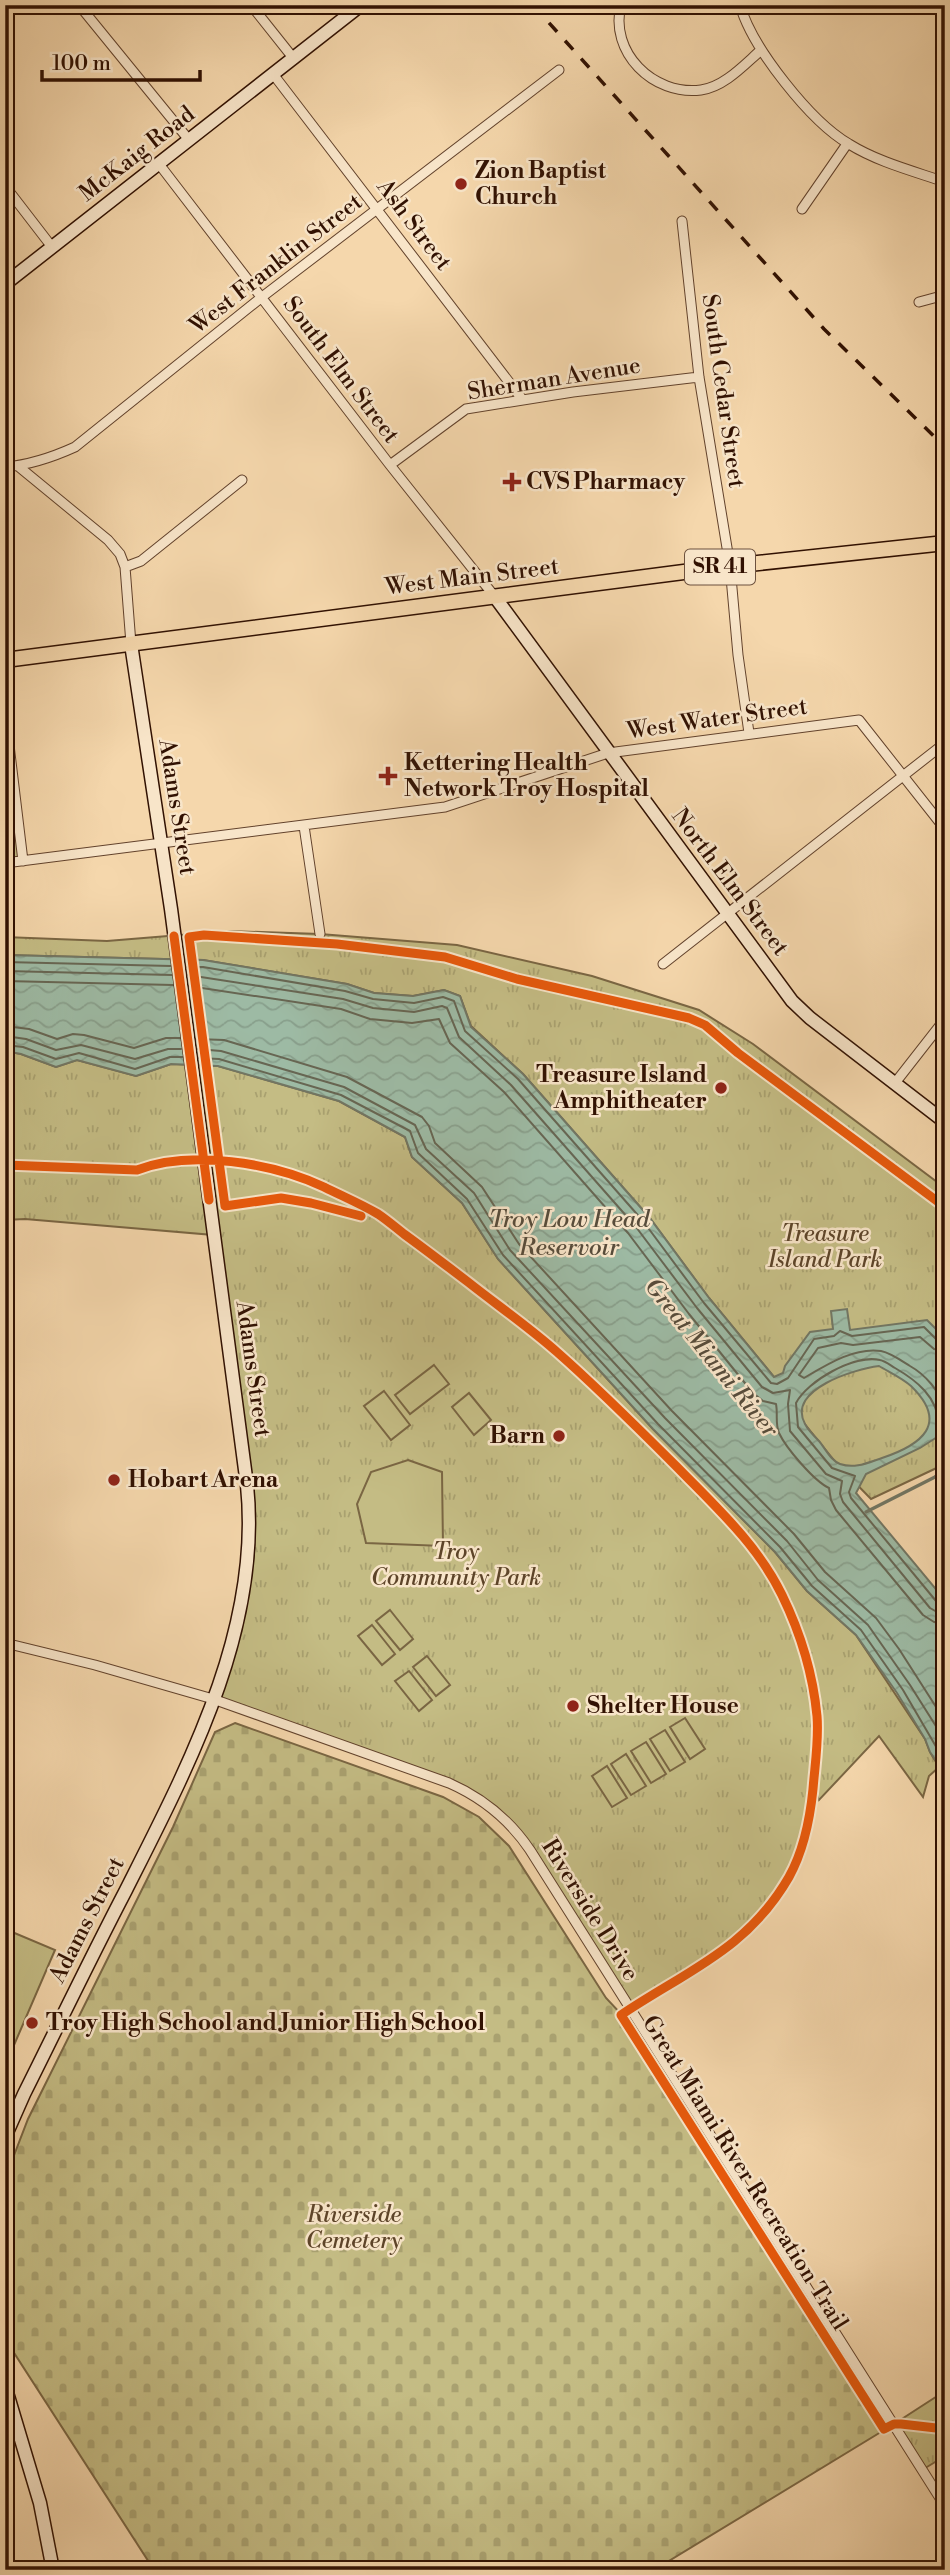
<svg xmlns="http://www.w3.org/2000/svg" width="950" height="2575" font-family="'Libre Bodoni',serif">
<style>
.grass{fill:url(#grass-tufts);stroke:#7a6643;stroke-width:2}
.cemetery{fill:url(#cemetery-stones);stroke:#7a6643;stroke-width:2}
.garden{fill:#c4bc84;stroke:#7a6643;stroke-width:2}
.water{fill:url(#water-waves);stroke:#727663;stroke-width:2;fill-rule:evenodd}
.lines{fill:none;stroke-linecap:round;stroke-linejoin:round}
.shore{stroke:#676653;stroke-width:2}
.stream{stroke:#727663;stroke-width:3.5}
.street-casing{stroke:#62422c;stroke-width:11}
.secondary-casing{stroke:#311102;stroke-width:15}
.primary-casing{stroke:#311102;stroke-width:17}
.street{stroke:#f8e5c9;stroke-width:9}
.secondary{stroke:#f8e5c9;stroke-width:12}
.primary{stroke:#f5d7ac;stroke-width:14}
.rail{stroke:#311102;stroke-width:3.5;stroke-dasharray:12 12;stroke-linecap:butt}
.cycleway-casing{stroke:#f8e5c9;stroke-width:13}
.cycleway{stroke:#e8590c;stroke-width:9}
.poi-dot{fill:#8f2418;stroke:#f8e5c9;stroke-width:2.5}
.labels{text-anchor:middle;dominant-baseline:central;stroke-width:5;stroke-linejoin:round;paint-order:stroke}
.shield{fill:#f8e5c9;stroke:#6d513e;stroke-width:2}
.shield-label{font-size:21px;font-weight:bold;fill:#311102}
.street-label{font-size:23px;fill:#311102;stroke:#f8e5c9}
.poi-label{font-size:23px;font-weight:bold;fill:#311102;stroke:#f8e5c9;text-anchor:start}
.park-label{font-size:23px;font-style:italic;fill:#5d4429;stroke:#f8e5c9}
.water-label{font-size:24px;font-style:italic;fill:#574c3b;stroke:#f8e5c9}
</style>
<defs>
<pattern id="grass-tufts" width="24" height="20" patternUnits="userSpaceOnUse" patternTransform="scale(1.75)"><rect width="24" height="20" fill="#c4bc84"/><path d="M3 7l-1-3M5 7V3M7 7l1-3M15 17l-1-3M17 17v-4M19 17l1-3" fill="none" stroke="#a9a170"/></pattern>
<pattern id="cemetery-stones" width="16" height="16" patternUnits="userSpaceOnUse" patternTransform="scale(1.75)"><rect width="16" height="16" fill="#c4bc84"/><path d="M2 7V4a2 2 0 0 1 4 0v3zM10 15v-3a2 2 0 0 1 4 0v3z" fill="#a9a170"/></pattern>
<pattern id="water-waves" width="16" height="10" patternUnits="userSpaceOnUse" patternTransform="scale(1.75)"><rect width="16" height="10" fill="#9dbaa4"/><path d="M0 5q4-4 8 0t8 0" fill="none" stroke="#889f8c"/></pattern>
</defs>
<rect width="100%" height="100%" fill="#f5d7ac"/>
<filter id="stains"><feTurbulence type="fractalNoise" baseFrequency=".00286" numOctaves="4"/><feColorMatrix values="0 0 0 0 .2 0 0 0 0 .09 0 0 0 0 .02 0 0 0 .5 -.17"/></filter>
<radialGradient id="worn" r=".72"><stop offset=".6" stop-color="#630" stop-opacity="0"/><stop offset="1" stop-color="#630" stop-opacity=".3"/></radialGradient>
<path class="grass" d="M17,811L23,861L5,863V812Z
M229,931L320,934L457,945L592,976L699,1010L753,1044L945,1188V1464L871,1499L836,1463L803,1422L774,1377L709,1298L649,1217L523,1074L471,1026L460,996L444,990L413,996L374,993L347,984L203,960L5,955V937L107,941Z
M5,1051L21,1054L56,1067L77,1060L136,1076L171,1064L218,1066L339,1101L405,1137L412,1157L462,1203L498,1259L653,1429L775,1552L807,1591L856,1635L925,1739L930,1752L939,1767L929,1776L923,1797L879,1736L819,1800L813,1784L795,1863L764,1913L697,1969L630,2009L530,1850L475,1796L213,1699L221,1677L250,1522L213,1235L25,1219L5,1220Z
M945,2391V2456L922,2470L894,2424Z"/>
<path class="cemetery" d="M235,1723L443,1797L479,1817L509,1846L606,1998L621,2014L630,2009L894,2424L654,2570H154L9,2345L5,2329V2191L13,2158L28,2119L173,1827L215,1732Z"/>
<path class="garden" d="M434,1365L449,1384L410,1414L395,1395Z
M384,1391L410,1425L391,1440L364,1406Z
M469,1393L491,1420L474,1435L452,1407Z
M408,1460L442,1472L443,1546L366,1543L357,1504L371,1472Z
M390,1610L413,1639L400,1650L376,1621Z
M372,1625L395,1654L382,1665L358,1636Z
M427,1656L450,1685L436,1696L413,1667Z
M409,1671L432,1700L419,1711L395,1681Z
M685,1718L705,1749L690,1759L670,1727Z
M665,1730L685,1762L670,1771L650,1739Z
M646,1742L666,1774L651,1783L631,1751Z
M626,1754L646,1786L631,1795L611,1764Z
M607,1766L627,1798L612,1807L592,1776Z
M5,1929L55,1950L5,2066Z"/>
<path class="water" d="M5,955L203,960L347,984L374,993L413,996L444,990L460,996L471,1027L523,1074L649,1217L709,1298L774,1377L783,1373L785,1366L810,1332L833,1329L831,1311L847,1309L850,1330L927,1320L945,1338V1432L920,1448L866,1474L856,1493L945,1600V1774L930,1752L925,1739L897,1693L856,1635L807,1591L775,1552L653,1429L498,1259L462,1203L412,1157L405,1137L339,1101L218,1066L171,1064L136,1076L77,1060L56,1067L21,1054L5,1051ZM879,1366C889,1372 902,1378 911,1386C950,1424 921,1445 882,1458C867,1463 855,1469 840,1464C831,1461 825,1448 819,1441C814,1436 808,1430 805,1424C786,1389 856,1369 879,1366Z"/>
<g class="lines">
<path class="shore" d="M5,962L171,966
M187,967H203L345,991L373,999L414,1003L443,997L454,1001L465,1031L518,1079L643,1221L704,1303L771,1383L777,1384L788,1378L814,1339L834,1336L840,1331L852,1336L924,1327L938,1341L945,1342
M5,971L172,975
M188,975L343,999L373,1008L414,1012L442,1006L447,1008L459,1037L511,1085L636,1227L697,1308L762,1387L773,1393L790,1390L788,1404L790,1431L826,1474L842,1481L840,1494L843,1502L930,1608L937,1612L945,1613
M5,981L173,985
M189,986L341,1009L370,1019L412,1023L439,1019L450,1043L504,1092L628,1233L689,1314L753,1393L763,1401L776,1404C778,1414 775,1424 779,1433C786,1448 814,1481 829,1488L831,1500L836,1510L923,1615L934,1622L945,1624
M5,1026L29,1029L57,1039L73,1034L84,1035L134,1048L166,1038H180
M5,1036L26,1039L56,1050L81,1045L135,1059L168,1049H181
M196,1039L224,1040L347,1077L422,1117L429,1126L435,1143L482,1187L519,1244L672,1411L794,1534L825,1572L876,1618L899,1649L945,1721
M5,1045L23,1047L56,1059L79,1053L135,1069L170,1057H183
M197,1049L221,1051L344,1087L415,1125L426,1149L474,1193L510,1250L665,1418L787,1541L818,1580L868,1625L910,1685L939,1731L945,1746
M199,1058L219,1059L341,1095L410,1131L418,1153L467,1199L503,1255L658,1424L780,1547L812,1586L861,1630L903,1690L945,1762
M945,1351L934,1349L920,1337L853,1345L841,1343L818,1348L799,1375L804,1378C826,1365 854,1347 881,1351C891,1353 902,1361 910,1366C926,1375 939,1391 945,1408
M945,1426L939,1425C938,1397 916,1380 895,1368C890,1365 885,1361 880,1360C855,1354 807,1381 796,1403L798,1427L832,1468L855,1476L849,1492L851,1498L936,1601L945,1604"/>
<path class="stream" d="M866,1512L935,1477L945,1470"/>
<defs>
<path id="street" d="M79,5L189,140
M251,5L294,59
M621,5C609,52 653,96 701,90C724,87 744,65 760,51
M740,5C752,48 811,122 849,144C878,162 913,171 945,182
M273,74L522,399
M159,164L390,465L495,597
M5,186L52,247
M802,209L847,144
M682,221L699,377L730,566L738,655L749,733
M919,302L945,295
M390,465L466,409L573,392L699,377
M18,466L108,540L120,554L125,567L131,644
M5,467C29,465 53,457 75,447L262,297L559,70
M125,567L141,561L242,480
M5,712L23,861
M304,826L320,934
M5,863L445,807L608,753L859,720L945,829
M663,964L945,743
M895,1083L945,1019
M5,1643L95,1665L213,1699L449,1783C483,1798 509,1819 530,1850L945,2506"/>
<path id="secondary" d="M5,284L361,5
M495,597L792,1001L810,1018L945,1122
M5,2137L24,2094C58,2026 91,1957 126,1890C189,1765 262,1628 247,1485L171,909L131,644
M5,2386L40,2503L53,2570"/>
<path id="primary" d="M5,660L730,566L945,543"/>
</defs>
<use href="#street" class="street-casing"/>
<use href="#secondary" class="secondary-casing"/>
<use href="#primary" class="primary-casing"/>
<use href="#street" class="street"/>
<use href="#secondary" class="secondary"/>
<use href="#primary" class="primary"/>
<path class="rail" d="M533,5L824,329L945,447"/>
<defs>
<path id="cycleway" d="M174,936L209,1200
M5,1165L137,1170C190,1149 273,1163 324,1187C342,1196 361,1204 378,1214C387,1220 395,1227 404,1234C426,1250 447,1266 468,1282C497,1305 529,1327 557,1352C598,1388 638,1428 677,1467C715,1506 758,1545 782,1595C800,1632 813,1674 817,1716C819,1740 815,1764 813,1789C810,1819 804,1850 789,1877C747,1950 686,1971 621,2015L884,2429L894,2424H901L945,2429
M361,1216L311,1203L281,1198L225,1206L189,937L204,935L337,944L445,957L517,979L689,1018L705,1025L738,1053L945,1207"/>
</defs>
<use href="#cycleway" class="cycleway-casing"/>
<use href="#cycleway" class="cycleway"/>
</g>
<g class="poi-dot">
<circle cx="461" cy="184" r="7"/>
<path d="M508.5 471.5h7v7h7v7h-7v7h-7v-7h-7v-7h7z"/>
<path d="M384.5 765.5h7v7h7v7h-7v7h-7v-7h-7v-7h7z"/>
<circle cx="721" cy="1088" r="7"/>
<circle cx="559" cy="1436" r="7"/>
<circle cx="114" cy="1480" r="7"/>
<circle cx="573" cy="1706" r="7"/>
<circle cx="32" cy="2023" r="7"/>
</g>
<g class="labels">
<rect class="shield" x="685" y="549.5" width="70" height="35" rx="5"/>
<g class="shield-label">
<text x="720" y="567">SR 41</text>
</g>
<g class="street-label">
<text transform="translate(137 154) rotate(-38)">McKaig Road</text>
<text transform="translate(414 225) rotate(53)">Ash Street</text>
<text transform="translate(276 264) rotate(-38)">West Franklin Street</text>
<text transform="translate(341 370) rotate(53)">South Elm Street</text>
<text transform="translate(554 379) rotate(-9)">Sherman Avenue</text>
<text transform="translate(723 391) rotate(82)">South Cedar Street</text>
<text transform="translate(472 577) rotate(-7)">West Main Street</text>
<text transform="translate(717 719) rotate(-8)">West Water Street</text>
<text transform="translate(177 807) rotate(81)">Adams Street</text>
<text transform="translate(730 882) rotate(53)">North Elm Street</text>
<text transform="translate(253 1369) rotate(82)">Adams Street</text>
<text transform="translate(590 1910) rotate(58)">Riverside Drive</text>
<text transform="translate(87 1920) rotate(-63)">Adams Street</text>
<text transform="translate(745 2173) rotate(58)">Great Miami River Recreation Trail</text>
</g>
<g class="poi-label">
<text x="475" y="171">Zion Baptist<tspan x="475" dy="26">Church</tspan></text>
<text x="526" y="482">CVS Pharmacy</text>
<text x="404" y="763">Kettering Health<tspan x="404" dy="26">Network Troy Hospital</tspan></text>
<text x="707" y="1075" text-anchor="end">Treasure Island<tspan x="707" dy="26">Amphitheater</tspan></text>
<text x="545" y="1436" text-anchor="end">Barn</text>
<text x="128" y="1480">Hobart Arena</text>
<text x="587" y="1706">Shelter House</text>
<text x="46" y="2023">Troy High School and Junior High School</text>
</g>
<g class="park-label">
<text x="825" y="1234">Treasure<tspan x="825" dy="26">Island Park</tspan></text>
<text x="456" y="1552">Troy<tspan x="456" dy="26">Community Park</tspan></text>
<text x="354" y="2215">Riverside<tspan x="354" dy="26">Cemetery</tspan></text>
</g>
<g class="water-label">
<text x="569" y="1220">Troy Low Head<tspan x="569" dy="28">Reservoir</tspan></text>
<text transform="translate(711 1358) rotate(51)">Great Miami River</text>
</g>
</g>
<rect width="950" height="2575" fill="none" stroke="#f5d7ac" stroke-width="28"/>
<rect x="7" y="7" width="936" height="2561" fill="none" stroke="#311102" stroke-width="3.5"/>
<rect x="14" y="14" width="922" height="2547" fill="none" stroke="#311102" stroke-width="2"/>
<path d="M42 70v10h158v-10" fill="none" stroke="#311102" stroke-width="3.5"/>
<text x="52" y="70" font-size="21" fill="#311102" stroke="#f8e5c9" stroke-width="5" paint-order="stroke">100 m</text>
<rect width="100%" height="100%" filter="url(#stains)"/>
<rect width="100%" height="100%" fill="url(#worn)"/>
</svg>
